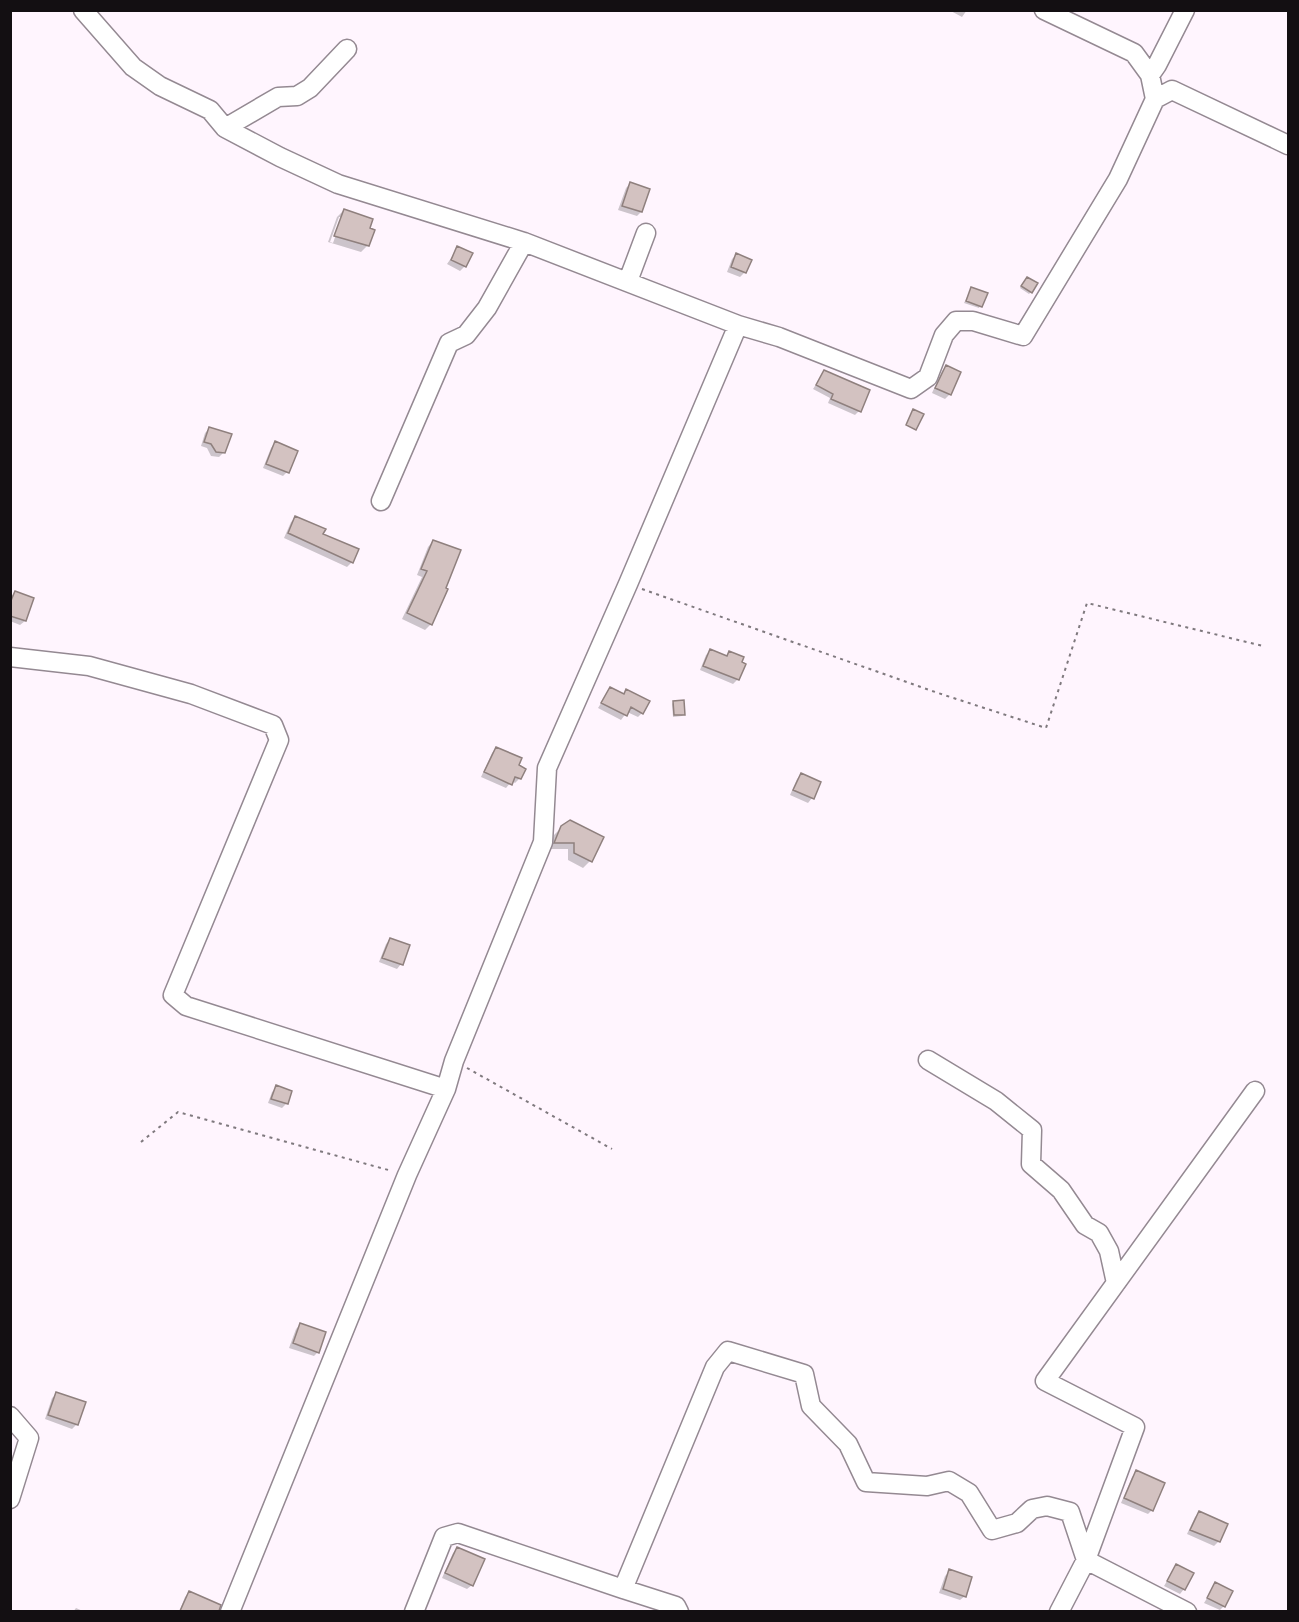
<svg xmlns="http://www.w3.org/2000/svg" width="1299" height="1622" font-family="Literata,serif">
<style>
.shadow{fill:#0003;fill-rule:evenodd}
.building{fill:#d3c2c1;stroke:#8f807e;stroke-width:1.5}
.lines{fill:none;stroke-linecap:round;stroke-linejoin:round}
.minor-casing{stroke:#948992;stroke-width:21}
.path{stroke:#7f797e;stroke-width:2;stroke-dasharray:3 4.5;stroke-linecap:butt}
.minor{stroke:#fff;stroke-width:18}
</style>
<rect width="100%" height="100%" fill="#fff5fe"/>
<path class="shadow" d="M949,10H967L962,17Z
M630,184L641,212L637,216L618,210L626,188Z
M344,210L368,229V245L361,252L328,242L337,217ZM339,217H342L333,243L330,242Z
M458,248L465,266L460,271L447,264Z
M736,255L745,272L740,277L727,272L732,259Z
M1025,280L1031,292L1029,294L1020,288Z
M971,289L986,294L979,308L964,303Z
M946,367L950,394L945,399L932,393L942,371Z
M824,372L859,411L855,415L828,403L830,398L813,389Z
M210,428L224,452L219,457L211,456L207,448L201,446L205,433Z
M275,443L287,472L283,476L263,468L271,448Z
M296,517L321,535L357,549L351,563L347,567L284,538L291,522Z
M433,541L444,588L431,624L425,630L402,619L422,577L417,575L428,547Z
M15,593L25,621L20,625L10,621V597Z
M710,651L725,657L729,652L740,663L738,679L733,684L700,670L706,655Z
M610,689L622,695L626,691L642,713L638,717L627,712L621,720L598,708Z
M673,702L684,714L682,716L673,717L672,704Z
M496,748L517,766L520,778L515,783L512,781L506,788L481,777L492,753Z
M801,775L819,783L812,798L808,803L790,795L797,779Z
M562,827L590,861L583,868L568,860V849H549L554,835Z
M390,940L401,964L397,969L379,962L386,944Z
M277,1087L290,1092L286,1104L282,1108L268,1103L272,1092Z
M300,1325L318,1352L314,1356L289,1348L296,1329Z
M57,1394L77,1424L72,1429L45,1419L52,1398Z
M1136,1472L1152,1510L1148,1514L1121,1503L1132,1477Z
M1199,1513L1219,1541L1214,1546L1187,1534L1195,1517Z
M458,1548L472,1585L467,1589L442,1578L453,1553Z
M1176,1566L1184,1589L1180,1594L1164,1586Z
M950,1571L965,1596L960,1600L939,1593L945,1576Z
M1216,1584L1224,1606L1220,1610L1204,1603Z
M189,1593L217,1605L214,1612H179L185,1597Z
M76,1608L85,1612H73Z"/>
<path class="building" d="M630,182L650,189L642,212L622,206Z
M344,209L373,219L370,228L375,230L369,246L334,236Z
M457,246L473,253L466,267L451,260Z
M736,253L752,260L746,273L731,267Z
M1027,277L1038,283L1032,293L1021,286Z
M971,287L988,293L982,307L966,301Z
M946,365L961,372L951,395L935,388Z
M824,370L870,390L861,412L831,399L833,394L816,385Z
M913,409L924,414L916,430L906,425Z
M209,427L232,434L225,453L216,452L211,444L204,442Z
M275,441L298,451L289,473L266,464Z
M295,516L326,529L323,534L359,549L353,563L288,533Z
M433,540L461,550L446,588L448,589L432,625L407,613L427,571L421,569Z
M15,591L34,598L26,621L10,616V603Z
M710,649L727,656L729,651L744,657L742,662L746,664L739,680L703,666Z
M610,687L624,694L626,689L650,701L643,714L631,707L627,716L601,703Z
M684,700L685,715H674L673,701Z
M496,747L522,758L519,765L526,769L521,779L515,777L512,785L484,772Z
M801,773L821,782L814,799L793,790Z
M570,820L604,837L592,862L574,853V843H554L561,826Z
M390,938L410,945L403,965L382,958Z
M276,1085L292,1091L288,1104L271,1099Z
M300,1323L326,1332L319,1353L293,1343Z
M56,1392L86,1402L78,1425L48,1415Z
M1136,1470L1165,1483L1153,1511L1124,1498Z
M1199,1511L1228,1524L1220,1542L1190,1530Z
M457,1547L485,1559L473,1586L445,1573Z
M1176,1564L1194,1573L1185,1590L1167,1581Z
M949,1569L972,1577L966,1597L943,1589Z
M1215,1582L1233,1591L1225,1607L1207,1598Z
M189,1591L221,1605L219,1611H180Z"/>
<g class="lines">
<defs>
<path id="minor" d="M83,10L133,67L160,86L210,110L225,128L278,97L297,96L310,88L347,49
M1044,10L1134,53L1150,75L1155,99
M1150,75L1157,65L1185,10
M225,128L280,157L338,184L524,242L738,325L779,337L911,389L928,377L944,335L956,321H973L1023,336L1118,179L1155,99L1172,90L1288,145
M628,281L646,233
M381,501L449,343L466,335L487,308L524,242
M10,657L89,666L191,694L273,725L279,740L173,995L186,1006L446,1089
M928,1060L996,1101L1032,1130L1031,1164L1061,1190L1085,1225L1099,1233L1109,1251L1116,1283
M10,1416L29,1438L10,1499
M230,1612L407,1175L446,1089L454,1061L543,842L547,768L628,584L738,325
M414,1612L444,1537L458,1533L623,1589
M679,1612L676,1606L623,1589L715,1367L728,1351L804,1374L811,1406L848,1444L866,1482L927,1486L949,1481L969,1493L992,1530L1017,1523L1032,1509L1047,1506L1070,1512L1086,1560L1187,1612
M1059,1612L1086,1560L1135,1427L1045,1381L1255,1091"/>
</defs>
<use href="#minor" class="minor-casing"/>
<path class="path" d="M642,589L938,693L1046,728L1087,603L1263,646
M467,1068L612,1149
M141,1142L178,1112L392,1171"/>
<use href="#minor" class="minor"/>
</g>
<rect width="1299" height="1622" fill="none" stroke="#130f12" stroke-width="24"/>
</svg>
